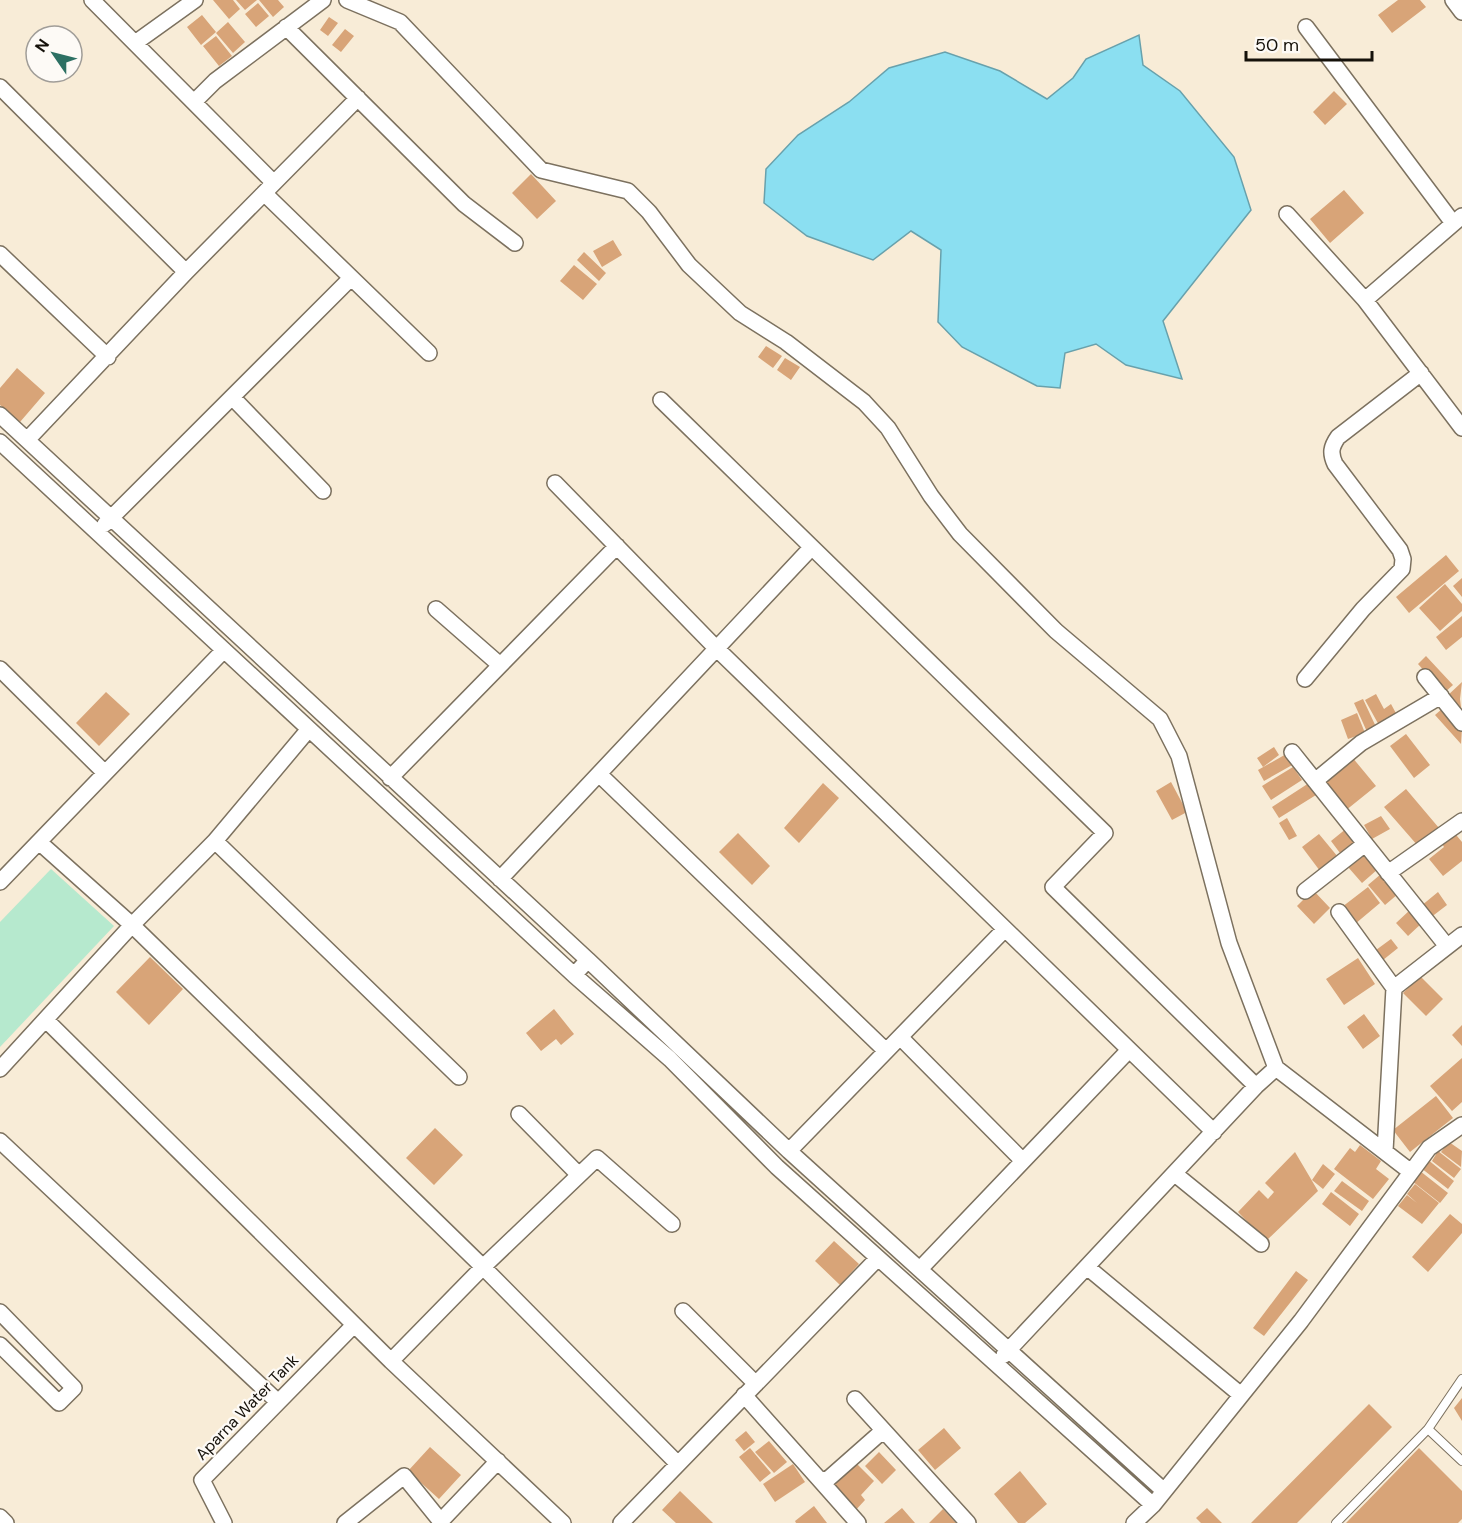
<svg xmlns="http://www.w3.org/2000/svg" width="1462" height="1523" font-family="'DM Sans',sans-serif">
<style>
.green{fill:#b6e9ce}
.water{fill:#8bdff1;stroke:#68a1ac;stroke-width:1.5}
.building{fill:#d8a478}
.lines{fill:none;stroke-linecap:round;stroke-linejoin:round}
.lane-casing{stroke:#7c715f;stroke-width:10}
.street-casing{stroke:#7c715f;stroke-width:18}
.lane{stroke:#fff;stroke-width:8}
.street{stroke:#fff;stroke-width:15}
.labels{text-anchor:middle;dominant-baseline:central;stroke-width:4.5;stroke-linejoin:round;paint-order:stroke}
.street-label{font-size:16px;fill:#15110a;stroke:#fdfaf6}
</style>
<rect width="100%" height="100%" fill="#f8ecd7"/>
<path class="green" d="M51,869L114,926L0,1047V922Z"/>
<path class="water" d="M1139,35L1143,65L1180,91L1234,157L1251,210L1163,321L1182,379L1126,365L1096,344L1065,353L1060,388L1037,386L962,347L938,322L941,250L911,231L873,260L807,236L764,203L766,169L798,135L849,102L889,68L945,52L1000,71L1047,99L1073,78L1086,59Z"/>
<path class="building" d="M213,0H233L240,9L229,19Z
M236,0H257L245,10Z
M259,0H278L284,7L273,17Z
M1398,0H1420L1426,7L1392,33L1378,15Z
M258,3L269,16L256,27L245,14Z
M202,15L216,32L201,45L187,27Z
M329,17L338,23L328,36L320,30Z
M228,22L245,42L233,53L216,33Z
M345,29L354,36L341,52L332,45Z
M216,36L232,56L219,66L203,46Z
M1334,91L1347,104L1325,125L1313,112Z
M531,174L556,201L537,219L512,193Z
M1344,190L1364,213L1330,243L1310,219Z
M613,240L622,255L602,267L593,251Z
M584,252L606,273L599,281L577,260Z
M574,265L597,284L583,300L560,281Z
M766,346L782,356L773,368L758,357Z
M785,358L800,367L791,380L777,370Z
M17,368L45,393L20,422L0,405V388Z
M1446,555L1459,571L1409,613L1396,597Z
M1462,578V597L1453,586Z
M1445,584L1462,604V611L1440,631L1419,608Z
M1462,616V637L1446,650L1436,637Z
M1426,656L1453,685L1444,693L1418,664Z
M1462,682L1460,699L1462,715L1446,697Z
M106,692L130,714L99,746L76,723Z
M1376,694L1384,709L1391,704L1398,717L1380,727L1365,700Z
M1363,699L1377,729L1368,734L1354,703Z
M1443,708L1462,728L1461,744L1435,715Z
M1357,713L1365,733L1348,739L1341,720Z
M1406,734L1430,765L1414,778L1390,746Z
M1274,747L1279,755L1263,767L1257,758Z
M1288,753L1294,764L1264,781L1258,770Z
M1352,757L1376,786L1345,811L1321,782Z
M1293,767L1302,780L1271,800L1262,786Z
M1171,782L1187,812L1172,820L1156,791Z
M823,783L839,798L799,843L784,828Z
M1309,783L1316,795L1279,818L1272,807Z
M1406,789L1439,828L1418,846L1384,807Z
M1381,816L1390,829L1372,839L1364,825Z
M1287,818L1297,836L1289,840L1279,823Z
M1347,828L1356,841L1340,853L1331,841Z
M1452,830L1462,842V861L1443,876L1429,859L1444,847L1441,842Z
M738,833L770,866L752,885L719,852Z
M1319,834L1338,857L1320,871L1302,847Z
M1365,853L1378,869L1362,883L1348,867Z
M1381,874L1398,894L1385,905L1368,885Z
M1368,887L1380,903L1355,924L1342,907Z
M1313,890L1330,908L1314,924L1297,906Z
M1438,892L1447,905L1430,918L1421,906Z
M1410,910L1422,923L1408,936L1396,923Z
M1391,939L1398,948L1383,960L1376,950Z
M150,957L183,989L149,1025L116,992Z
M1358,958L1375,984L1344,1005L1326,979Z
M1420,976L1443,999L1426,1016L1403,993Z
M554,1009L574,1034L561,1045L556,1039L541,1051L526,1033Z
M1364,1014L1380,1036L1363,1049L1347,1027Z
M1462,1025V1046L1452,1035Z
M1462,1058V1102L1452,1111L1430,1086Z
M1436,1096L1453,1118L1410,1152L1393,1130Z
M435,1128L463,1155L434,1185L406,1158Z
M1449,1142L1462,1151L1461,1167L1441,1152Z
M1360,1145L1381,1161L1376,1169L1389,1179L1373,1199L1334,1169L1350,1148L1355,1152Z
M1438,1151L1461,1169L1454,1178L1432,1161Z
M1295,1152L1318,1191L1266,1241L1238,1212L1259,1190L1268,1199L1274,1192L1265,1183Z
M1427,1159L1454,1181L1448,1189L1421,1168Z
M1323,1164L1335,1174L1323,1189L1312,1180Z
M1420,1171L1448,1193L1440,1203L1412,1181Z
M1342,1181L1369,1201L1362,1211L1334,1191Z
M1415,1184L1439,1203L1422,1224L1398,1206L1407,1195L1417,1203L1407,1194Z
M1331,1192L1359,1214L1350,1226L1322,1204Z
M1450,1214L1462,1224V1233L1428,1272L1412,1257Z
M834,1241L859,1264L840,1285L815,1261Z
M1296,1271L1308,1280L1264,1336L1253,1328Z
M1462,1398V1421L1454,1408Z
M1369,1404L1392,1427L1297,1523H1251Z
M944,1428L961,1448L935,1470L918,1450Z
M746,1431L755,1442L744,1451L735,1440Z
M769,1441L787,1462L774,1473L755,1452Z
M430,1447L461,1475L439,1499L408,1471Z
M750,1448L771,1473L760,1482L739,1457Z
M1419,1448L1462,1491V1519L1458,1523H1346Z
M879,1452L896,1470L882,1484L865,1466Z
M853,1460L874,1481L861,1495L865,1500L854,1512L831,1489L843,1476L840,1473Z
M793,1464L805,1482L775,1502L763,1484Z
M1020,1471L1047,1504L1025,1523H1018L994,1494Z
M680,1491L713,1523H676L662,1510Z
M814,1506L827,1523H796L795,1521Z
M902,1508L915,1523H884Z
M1207,1508L1222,1523H1201L1196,1518Z
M943,1509L956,1523H929Z"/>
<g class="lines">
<defs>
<path id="lane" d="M1428,1429L1462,1461
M1336,1523L1428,1429L1462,1379"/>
<path id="street" d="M92,0L274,183
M347,0L400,22L541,170L628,191L649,212L689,265L740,313L786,342L864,402L888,428L931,496L960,534L1056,631L1160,719L1179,756L1229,943L1276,1068L1411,1172
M1453,0L1462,12
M286,27L464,204L515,243
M1306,27L1453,223
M135,43L195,0
M0,87L186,272
M194,102L215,81L323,0
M264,193L429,353
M1287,214L1365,300L1462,428
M0,254L108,357
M1365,300L1462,216
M233,398L323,491
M661,400L1105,833L1053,887L1256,1086
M0,415L588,960L574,975
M27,440L186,272L358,98
M0,442L574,975L670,1059L777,1167L1153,1505
M555,483L715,647L1214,1132
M105,524L351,278
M436,609L500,665
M0,669L105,773
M1425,677L1462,723
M1305,679L1363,609L1402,569L1403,559L1400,550L1335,464C1330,453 1331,447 1338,437L1421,373
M1292,752L1446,945
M600,775L886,1051
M390,778L617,546
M1315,781L1361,743L1441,696
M215,841L459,1077
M39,842L132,925L483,1267L597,1158L672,1224
M1388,873L1462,821
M500,879L811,548
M0,882L224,650
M1305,891L1365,844
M1339,912L1394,988
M588,960L789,1151L1163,1490
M46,1020L391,1361L563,1523
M900,1037L1023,1161
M0,1069L132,925L215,841L309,729
M519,1114L579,1175
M0,1141L277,1401
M789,1151L1005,929
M1385,1151L1394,988L1462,935
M1175,1174L1261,1244
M1087,1267L1241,1395
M920,1269L1129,1050
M683,1311L756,1384
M0,1312L74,1388L59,1403L0,1345
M1004,1355L1256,1086L1276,1068
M391,1361L483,1267L678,1464
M744,1395L819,1479L827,1480L878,1435L886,1433L968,1523
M855,1399L886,1433
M819,1479L858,1523
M0,1517L6,1523
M441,1521L498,1461
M224,1523L202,1480L354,1325
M345,1523L404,1476L442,1523
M621,1523L878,1258
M1134,1523L1153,1505L1301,1321L1429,1148L1462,1125"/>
</defs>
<use href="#lane" class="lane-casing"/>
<use href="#street" class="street-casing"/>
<use href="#lane" class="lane"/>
<use href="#street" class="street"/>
</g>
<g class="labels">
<g class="street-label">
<text transform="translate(247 1407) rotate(-46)">Aparna Water Tank</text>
</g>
</g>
<g transform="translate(54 54) rotate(305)"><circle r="28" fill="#fdfaf6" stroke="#a09d98" stroke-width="1.5"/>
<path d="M0-4.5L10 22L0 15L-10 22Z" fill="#2d7063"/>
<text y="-9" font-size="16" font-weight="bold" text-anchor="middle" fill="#15110a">N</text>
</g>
<path d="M1246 51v9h126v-9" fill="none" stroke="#15110a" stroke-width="3"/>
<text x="1255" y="51" font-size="18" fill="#15110a" stroke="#fdfaf6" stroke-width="4.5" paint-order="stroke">50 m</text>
</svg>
